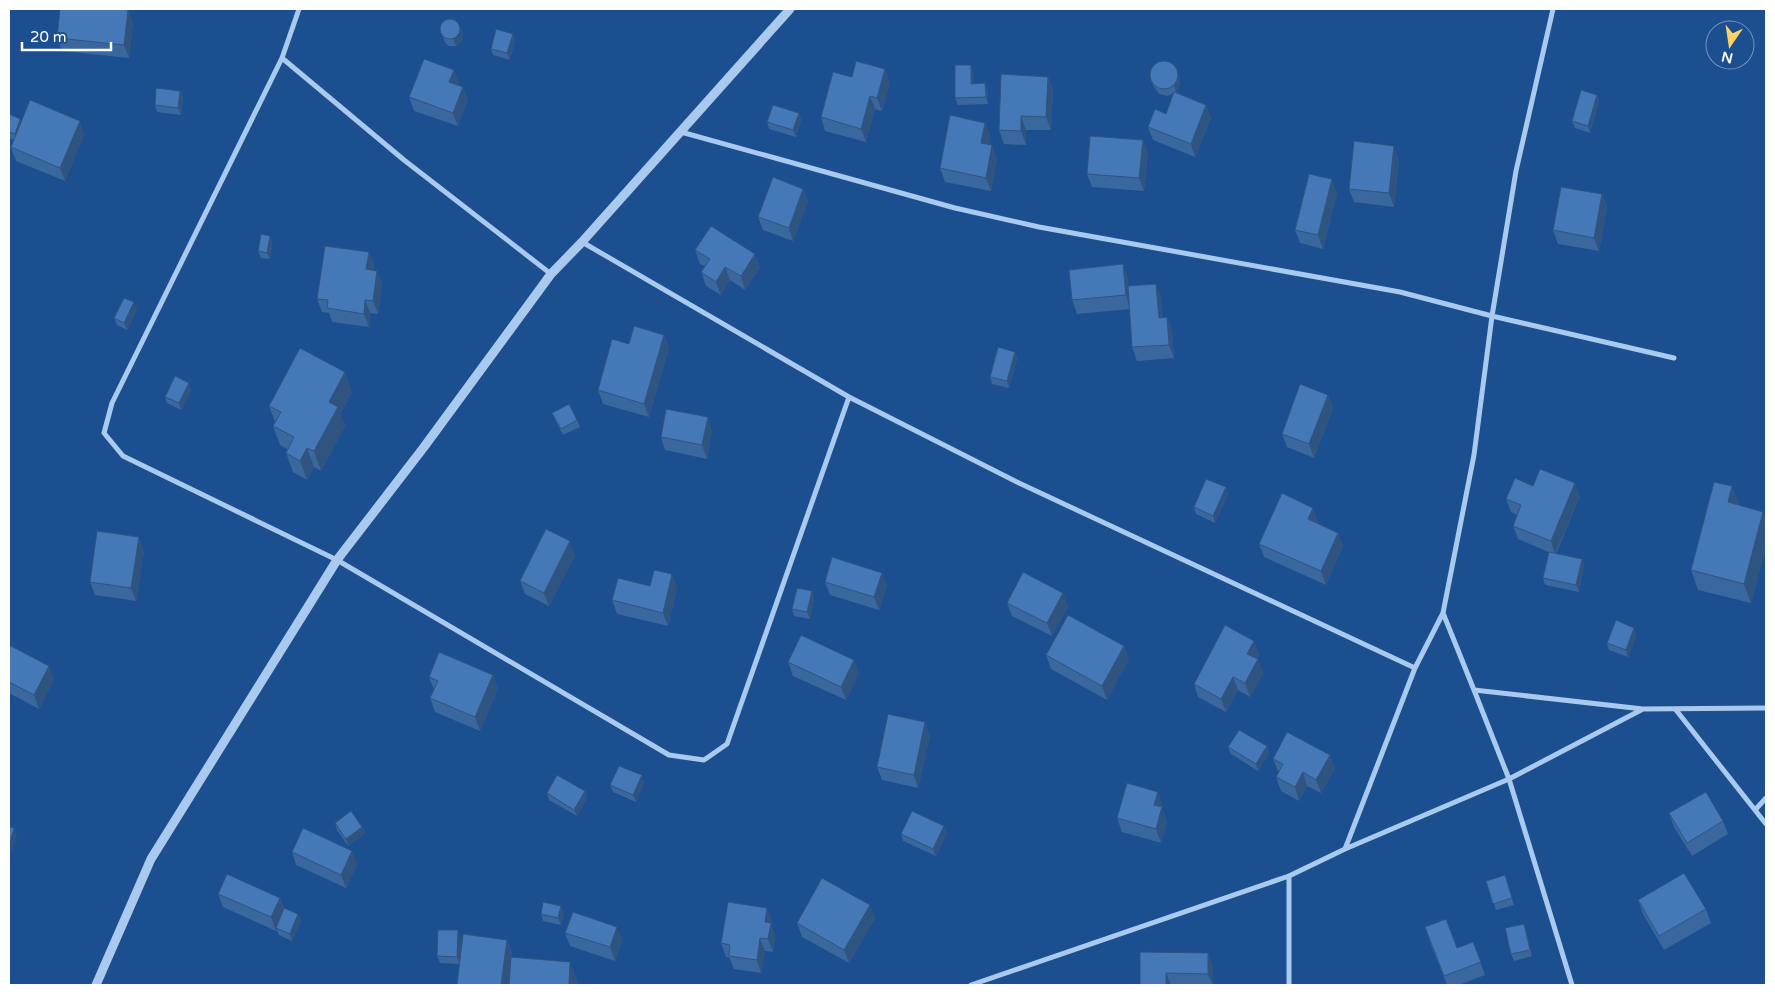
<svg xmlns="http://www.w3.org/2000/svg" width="1775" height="994" font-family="'Varela Round',sans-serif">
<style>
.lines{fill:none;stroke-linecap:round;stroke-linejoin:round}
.minor{stroke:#a9c9ee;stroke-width:5}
.tertiary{stroke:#a9c9ee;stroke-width:9}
.wall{fill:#3a679d}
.shaded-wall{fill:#305480}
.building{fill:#4478b7;stroke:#305480}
</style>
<rect width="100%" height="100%" fill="#1b4f8f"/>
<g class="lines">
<path class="minor" d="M299,9L282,58L112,403L104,433L123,456L337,560L669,755L704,760L727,744L849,397
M1553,9L1516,171L1492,316L1474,455L1443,613L1415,668L1345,849L1509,779L1643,709L1766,708
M282,58L404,160L551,274
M681,132L955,208L1039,227L1400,292L1492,316L1674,358
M582,242L849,397L1019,483L1415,668
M1443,613L1474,690L1509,779L1572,985
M1474,690L1643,709
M1676,710L1766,824
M1755,810L1766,798
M971,985L1289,876
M1289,985V876L1345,849"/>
<path class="tertiary" d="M96,985L151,859L337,560L424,447L551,274L582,242L790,9"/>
</g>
<path class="wall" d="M60,9H125L128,10L133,23L129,58L62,51L57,38Z
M461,27L463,34V40L456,46H449L446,44L440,31Z
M515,40L510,60L493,55L491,49Z
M454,70L459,83L458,85L463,87L468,100L458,126L414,111L409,97Z
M973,72V83L988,90V104L958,105L955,98Z
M1178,72L1180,79L1179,88L1176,92L1206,105L1211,118L1195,157L1153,140L1148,127L1166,114L1174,93L1168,96L1159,94L1154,87L1151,80Z
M852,77L890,82L882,111L875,109L866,142L825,131L821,117Z
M1048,77L1053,90L1051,130H1026V145L1004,144L999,130Z
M180,91L183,97L181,115L157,112L155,105Z
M1597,95L1599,102L1590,133L1575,128L1572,121Z
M799,113L801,120L796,137L769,129L767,122Z
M9,114L20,119L21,122L84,134L65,181L16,161L11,147L14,140L9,138Z
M985,123L990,136L988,145L997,159L991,191L945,182L940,168Z
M1148,153L1144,191L1092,187L1087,174Z
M1399,159L1394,207L1354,202L1349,189Z
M803,189L808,202L793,241L763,230L758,217Z
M1337,193L1323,249L1300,243L1295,230Z
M1602,194L1607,208L1599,251L1558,244L1553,230Z
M270,236L272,243L270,259L261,258L258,251Z
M695,250L760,267L745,290L730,280L721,295L706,286L701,272L705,266L700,264Z
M369,252L374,265L373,270L377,271L382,284L378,314L370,313L369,327L332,322L329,313L322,312L317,299Z
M1128,278V286L1161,297L1162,318L1167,317L1172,331L1174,358L1137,361L1132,347L1130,309L1077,314L1072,300Z
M137,309L127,330L117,325L114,318Z
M664,335L669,348L649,417L603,404L598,390L629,344Z
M1015,352L1017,359L1009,388L992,384L990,377Z
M189,383L191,390L181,410L167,403L165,397Z
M352,392L340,414L345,426L321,471L314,467L307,480L293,472L286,453L287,449L280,445L273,426L275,422L269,406Z
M1328,395L1333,408L1314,458L1287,447L1282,434Z
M552,413L577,420L580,427L563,435L555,420Z
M712,431L707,459L665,450L661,437Z
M1533,486L1580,496L1556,554L1582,559L1584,566L1579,592L1545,585L1543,578L1551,553L1518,539L1513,526L1517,515L1511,512L1506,499Z
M1732,486L1739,505L1763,512L1766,521V546L1751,603L1698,590L1691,570Z
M1226,487L1228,494L1215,523L1196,514L1194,507Z
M1318,521L1317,523L1338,533L1343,546L1326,585L1264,557L1259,544Z
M144,551L136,601L95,595L90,582Z
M575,555L549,606L525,594L520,581Z
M882,573L887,586L879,610L830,595L825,582Z
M672,574L677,588L668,626L617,614L612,600L650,586Z
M812,591L814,598L810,619L794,616L792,609Z
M1007,603L1068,606L1052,636L1012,616Z
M1637,634L1628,657L1609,650L1607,643Z
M1254,641L1259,654L1257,659L1263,673L1250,697L1238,690L1226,712L1198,697L1194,684Z
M9,645L54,680L39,709L9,693Z
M1124,646L1129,659L1107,700L1051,669L1046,655Z
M854,660L859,673L846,700L793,676L788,662Z
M429,677L498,688L480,731L435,712L430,698L434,690Z
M930,735L918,788L882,780L877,767Z
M1267,746L1269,753L1258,771L1231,754L1228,747Z
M1273,759L1335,768L1321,793L1307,786L1299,801L1281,791L1276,777L1279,773Z
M644,782L636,802L613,792L610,785Z
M585,791L587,798L577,816L549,800L547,793Z
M1163,805L1162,809L1167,821L1161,843L1122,832L1117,818Z
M1669,813L1723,821L1728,834L1692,856L1674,827Z
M335,823L362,827L365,833L348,846L337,830Z
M944,826L947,833L936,856L903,841L901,834Z
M292,852L357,865L346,888L296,865Z
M1505,875L1514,905L1496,910L1486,881Z
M218,894L280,898L284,909L298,914L301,921L292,941L279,935L276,929V931L223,907Z
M1638,900L1706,909L1711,923L1664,950L1643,914Z
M870,905L875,918L849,963L802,937L797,923Z
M564,913L561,925L543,921L541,914Z
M772,921L771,924L775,936L773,952L765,951L761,973L734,969L729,957H726L721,943Z
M1524,924L1526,930L1532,956L1514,961L1511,954Z
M565,933L622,940L615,961L570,946Z
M461,937L460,964L507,940L512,953L508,985H457L460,964L440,963L437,956Z
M1429,940L1457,948L1473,942L1485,975L1459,985H1447Z
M1208,953L1213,967V985H1140Z"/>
<path class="shaded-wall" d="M128,10L133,23L129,58L124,45Z
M461,27L463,34V40L456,46L453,39Z
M513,34L515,40L510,60L507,53Z
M971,65L973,72L974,90L971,84Z
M885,69L890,82L882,111L877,98Z
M454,70L459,83L454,95L449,82Z
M1178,72L1180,79L1179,88L1176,92L1174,85Z
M1048,77L1053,90L1051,130L1046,117Z
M985,83L988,90V104L986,97Z
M463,87L468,100L458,126L453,113Z
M180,91L183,97L181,115L178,108Z
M1597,95L1599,102L1590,133L1588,126Z
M870,96L875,109L866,142L861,129Z
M1206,105L1211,118L1195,157L1191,144Z
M799,113L801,120L796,137L793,130Z
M1021,116L1026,130V145L1021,131Z
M20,119L23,125L17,141L15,134Z
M80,121L84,134L65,181L60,168Z
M985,123L990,136L986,157L981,143Z
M1143,140L1148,153L1144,191L1139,178Z
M992,145L997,159L991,191L986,178Z
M1394,146L1399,159L1394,207L1389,193Z
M1332,179L1337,193L1323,249L1318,235Z
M803,189L808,202L793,241L789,228Z
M1602,194L1607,208L1599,251L1594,238Z
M270,236L272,243L270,259L267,253Z
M369,252L374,265L371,283L366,269Z
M755,254L760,267L745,290L741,276Z
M1123,264L1128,278L1130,309L1126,295Z
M725,267L730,280L721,295L716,282Z
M377,271L382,284L378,314L373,301Z
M1156,284L1161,297L1164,331L1159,318Z
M365,300L370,313L369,327L364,314Z
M134,302L137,309L127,330L124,323Z
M1167,317L1172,331L1174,358L1169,345Z
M664,335L669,348L649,417L644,404Z
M1015,352L1017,359L1009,388L1007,381Z
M9,360L11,367L9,373Z
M345,372L352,392L340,414L345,426L321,471L314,451L329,402Z
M189,383L191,390L181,410L179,403Z
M1328,395L1333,408L1314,458L1309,444Z
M708,417L712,431L707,459L702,445Z
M307,448L314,467L307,480L300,461Z
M1575,483L1580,496L1555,554L1551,541Z
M1732,486L1740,506L1728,502Z
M1226,487L1228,494L1215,523L1213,516Z
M1313,508L1318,521L1313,532L1308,519Z
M1763,512L1766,521V546L1751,603L1744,584Z
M1338,533L1343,546L1326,585L1321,571Z
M139,537L144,551L136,601L131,588Z
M570,541L575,555L549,606L544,593Z
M1582,559L1584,566L1579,592L1576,585Z
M882,573L887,586L879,610L874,597Z
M672,574L677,588L668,626L663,613Z
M812,591L814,598L810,619L807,612Z
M1063,593L1068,606L1052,636L1047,623Z
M1634,628L1637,634L1628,657L1626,650Z
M1254,641L1259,654L1252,667L1247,654Z
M1124,646L1129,659L1107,700L1102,686Z
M1258,659L1263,673L1250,697L1245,683Z
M854,660L859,673L846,700L841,687Z
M49,666L54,680L39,709L34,695Z
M493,675L498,688L480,731L475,717Z
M1233,677L1238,690L1226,712L1221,699Z
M925,722L930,735L918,788L914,775Z
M1267,746L1269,753L1258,771L1256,764Z
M1330,755L1335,768L1321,793L1316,780Z
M1303,772L1307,786L1299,801L1295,787Z
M642,775L644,782L636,802L633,795Z
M585,791L587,798L577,816L574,810Z
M1158,792L1163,805L1162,809L1167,821L1161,843L1156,829L1154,805Z
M944,826L947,833L936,856L933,849Z
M362,827L365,833L348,846L346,839Z
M14,828L17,835L11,854L9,846Z
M352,851L357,865L346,888L341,875Z
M280,898L284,911L276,931L271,917Z
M870,905L875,918L849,963L844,950Z
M561,906L564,913L561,925L558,918Z
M767,908L772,921L771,924L775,936L773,952L768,939L765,922Z
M298,914L301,921L292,941L290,934Z
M1524,924L1526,930L1532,956L1530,950Z
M617,927L622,940L615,961L610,947Z
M458,930L461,937L460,964L457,957Z
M760,938L765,951L761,973L757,960Z
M507,940L512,953L508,985H501Z
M1208,953L1213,967V985L1208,974Z
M570,962L578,981L577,985H569Z
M1166,973L1171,985H1166Z"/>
<path class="building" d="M60,9H120L128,10L124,45L57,38Z
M440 29a10 10 0 1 1 20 0a10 10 0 1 1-20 0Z
M496,29L513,34L507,53L491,49Z
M424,59L454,70L449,82L463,87L453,113L409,97Z
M856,61L885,69L877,98L870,96L861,129L821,117L833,72L852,77Z
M1150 75a14 14 0 1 1 28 0a14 14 0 1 1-28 0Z
M955,65H971V84L985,83L986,97L955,98Z
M1001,74L1048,77L1046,117L1021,116V131L999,130Z
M156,88L180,91L178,108L155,105Z
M1581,90L1597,95L1588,126L1572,121Z
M1174,92L1206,105L1191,144L1148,127L1155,109L1166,114Z
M30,100L80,121L60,168L11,147Z
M773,105L799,113L793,130L767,122Z
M9,114L20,119L15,134L9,132Z
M950,115L985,123L981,143L992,145L986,178L940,168Z
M1090,136L1143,140L1139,178L1087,174Z
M1354,141L1394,146L1389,193L1349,189Z
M1309,174L1332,179L1318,235L1295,230Z
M773,177L803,189L789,228L758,217Z
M1561,187L1602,194L1594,238L1553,230Z
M711,226L755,254L741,276L725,267L716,282L701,272L710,259L695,250Z
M261,234L270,236L267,253L258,251Z
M325,246L369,252L366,269L377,271L373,301L365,300L364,314L327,308L328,300L317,299Z
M1123,264L1126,295L1072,300L1069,270Z
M1156,284L1159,318L1167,317L1169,345L1132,347L1128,286Z
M124,298L134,302L124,323L114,318Z
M634,326L664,335L644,404L598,390L612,339L629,344Z
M998,347L1015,352L1007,381L990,377Z
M300,348L345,372L329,402L338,407L314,451L307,448L300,461L286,453L294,437L273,426L281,412L269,406Z
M175,376L189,383L179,403L165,397Z
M1300,384L1328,395L1309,444L1282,434Z
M569,404L577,420L561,429L552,413Z
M666,409L708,417L702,445L661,437Z
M1540,469L1575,483L1551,541L1513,526L1521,505L1506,499L1515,478L1533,486Z
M1206,479L1226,487L1213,516L1194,507Z
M1714,482L1732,486L1728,502L1763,512L1744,584L1691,570Z
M1282,493L1313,508L1308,519L1338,533L1321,571L1259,544Z
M546,529L570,541L544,593L520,581Z
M97,531L139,537L131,588L90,582Z
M1549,552L1582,559L1576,585L1543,578Z
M832,557L882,573L874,597L825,582Z
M654,570L672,574L663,613L612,600L618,578L650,586Z
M1023,572L1063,593L1047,623L1007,603Z
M797,588L812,591L807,612L792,609Z
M1068,615L1124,646L1102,686L1046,655Z
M1616,620L1634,628L1626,650L1607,643Z
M1225,625L1254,641L1247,654L1258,659L1245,683L1233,677L1221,699L1194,684Z
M801,635L854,660L841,687L788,662Z
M9,645L49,666L34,695L9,682Z
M439,652L493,675L475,717L430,698L438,681L429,677Z
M888,714L925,722L914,775L877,767Z
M1239,730L1267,746L1256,764L1228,747Z
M1287,732L1330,755L1316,780L1303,772L1295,787L1276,777L1283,764L1273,759Z
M619,766L642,775L633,795L610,785Z
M557,775L585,791L574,810L547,793Z
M1127,783L1158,792L1154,805L1162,807L1156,829L1117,818Z
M1706,792L1723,821L1687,843L1669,813Z
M351,811L362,827L346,839L335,823Z
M912,811L944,826L933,849L901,834Z
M9,827L14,828L9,846Z
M303,828L352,851L341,875L292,852Z
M1684,873L1706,909L1659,936L1638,900Z
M227,874L280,898L271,917L218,894Z
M1505,875L1512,898L1493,904L1486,881Z
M822,878L870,905L844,950L797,923Z
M543,902L561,906L558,918L541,914Z
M728,902L767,908L765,922L771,923L768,939L760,938L757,960L729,956L730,945L721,943Z
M284,908L298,914L290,934L276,928Z
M573,912L617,927L610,947L565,933Z
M1446,919L1457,948L1473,942L1481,962L1444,976L1425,927Z
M1524,924L1530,950L1511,954L1505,928Z
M438,930H458L457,957L437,956Z
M463,934L507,940L501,985H457Z
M1140,952L1208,953V974L1166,973V985H1140Z
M511,957L570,962L569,985H509Z"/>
<rect width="1775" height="994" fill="none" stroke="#ffffff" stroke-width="20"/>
<g transform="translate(1730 45) rotate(193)"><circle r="24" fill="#1b4f8f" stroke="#7695bc"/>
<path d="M0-4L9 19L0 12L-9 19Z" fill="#ffd166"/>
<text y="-8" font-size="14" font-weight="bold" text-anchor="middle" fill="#ffffff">N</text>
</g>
<path d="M22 42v8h89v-8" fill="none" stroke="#ffffff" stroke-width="2.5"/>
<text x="30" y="42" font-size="15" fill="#ffffff" stroke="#1b4f8f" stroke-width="4" paint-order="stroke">20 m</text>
</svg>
